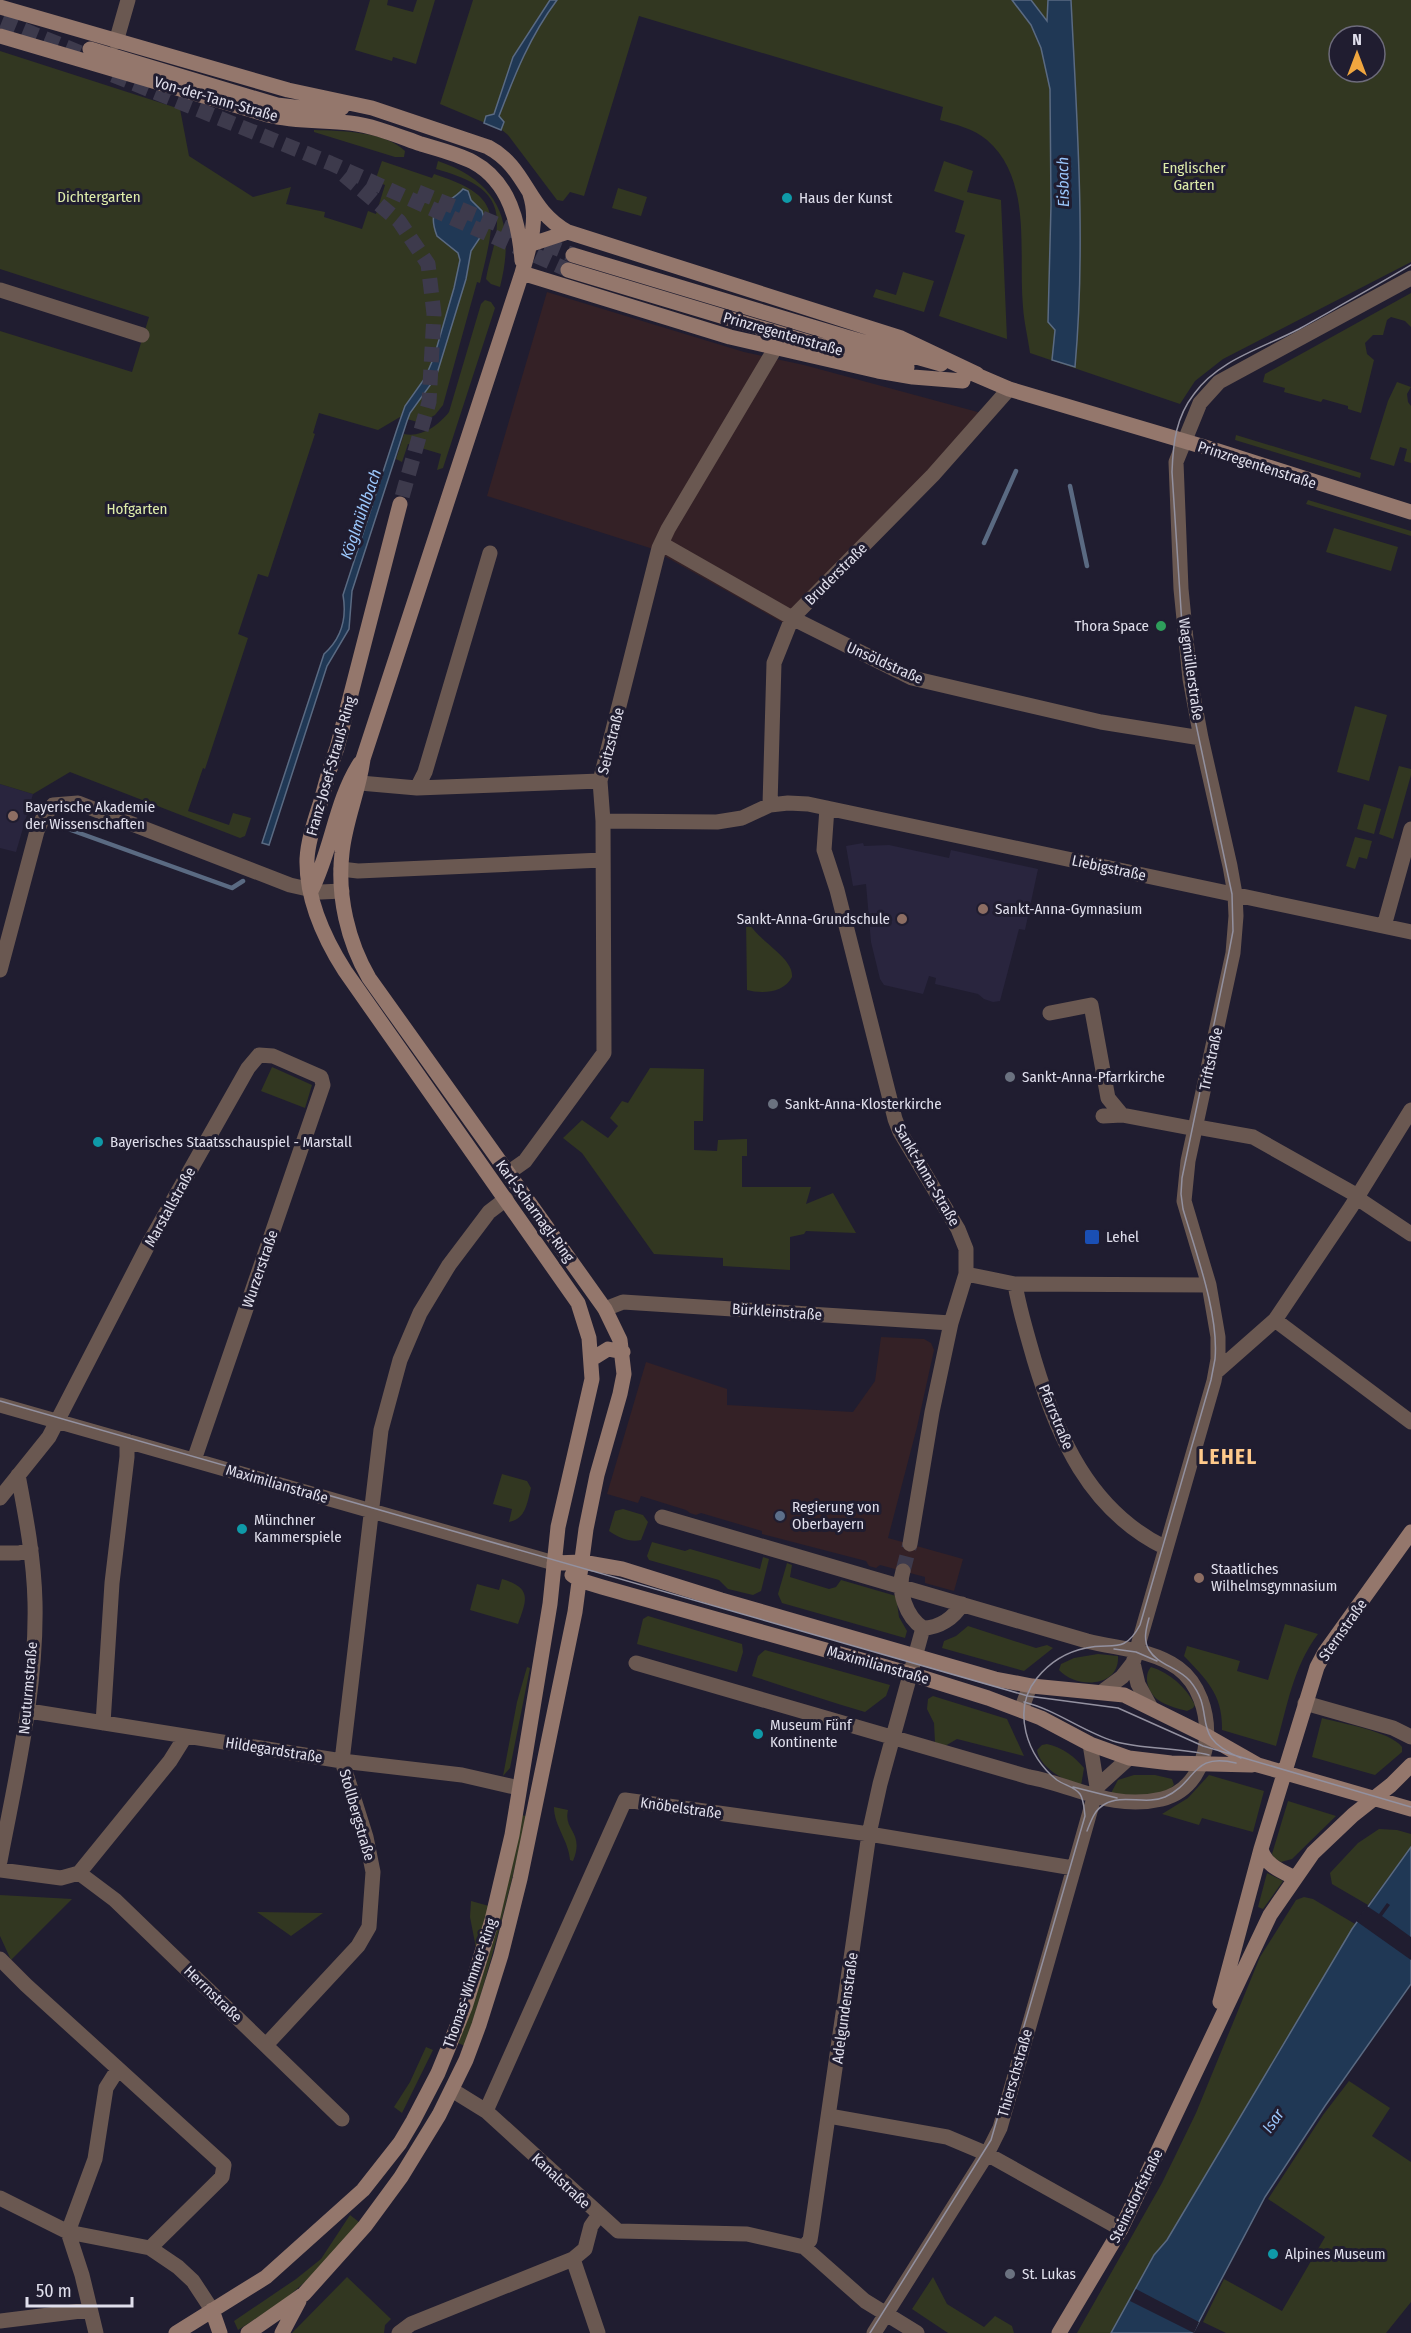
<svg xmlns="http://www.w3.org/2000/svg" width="1411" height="2333" font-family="'Fira Sans Condensed',sans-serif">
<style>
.commercial{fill:#342126}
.built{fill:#29253e}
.green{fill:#323721;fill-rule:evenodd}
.water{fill:#203855;stroke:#5a6a82;stroke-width:1.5}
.pier{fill:#201d30}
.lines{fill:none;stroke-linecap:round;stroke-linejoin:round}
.stream{stroke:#5a6a82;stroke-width:4.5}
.minor-tunnel{stroke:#3d3a4c;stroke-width:15;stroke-dasharray:15 8;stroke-linecap:butt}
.secondary-tunnel{stroke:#3d3a4c;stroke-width:15;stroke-dasharray:15 8;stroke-linecap:butt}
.minor{stroke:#6a5851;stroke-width:15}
.secondary{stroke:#94776c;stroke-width:15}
.tram{stroke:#9391a0;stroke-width:1.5}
.culture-dot{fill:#0f9aa8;stroke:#201d30;stroke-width:2}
.leisure-dot{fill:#2e9e5b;stroke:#201d30;stroke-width:2}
.education-dot{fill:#8d6e63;stroke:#201d30;stroke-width:2}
.worship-dot{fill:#6b7280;stroke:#201d30;stroke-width:2}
.transit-dot{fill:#1a4fb4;stroke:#201d30;stroke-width:2}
.service-dot{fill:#5c6f8a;stroke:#201d30;stroke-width:2}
.labels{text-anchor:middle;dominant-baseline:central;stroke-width:6;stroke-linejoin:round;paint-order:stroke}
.street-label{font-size:15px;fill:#e0dfec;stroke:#201d30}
.park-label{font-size:15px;fill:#deedaa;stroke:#201d30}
.poi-label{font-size:15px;fill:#e0dfec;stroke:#201d30;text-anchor:start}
.water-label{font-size:16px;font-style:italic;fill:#9bc7fc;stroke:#201d30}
.district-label{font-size:21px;font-weight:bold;letter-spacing:1.5px;fill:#ffca8b;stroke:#201d30}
</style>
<rect width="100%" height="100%" fill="#201d30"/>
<path class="commercial" d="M547,292L744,352L804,365L985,414L787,625L650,548L487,496Z
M881,1337L924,1339L931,1343L934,1350L917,1427L888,1538L963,1559L954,1591L925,1583V1577L880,1565L876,1568L869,1566L866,1561L762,1534V1531L701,1513L696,1515L690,1513L686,1510L641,1496L638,1503L607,1494L646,1362L727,1389V1405L853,1412L875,1381Z"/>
<path class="built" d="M0,784L33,794L16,852L0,848Z
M863,843L864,846L889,845L949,858L951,850L1038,869L1025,930L1019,929L1000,1001L993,1002L984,999L978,994L935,984L936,978L929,976L923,994L884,985L880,979L871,942L866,884L853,886L846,846Z"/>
<path class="green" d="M370,0H388L387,5L413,12L417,0H435L416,64L393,57L392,61L355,50Z
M473,0H1411V262L1223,359L1195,381L1180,404L1030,353C1028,338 1024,322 1023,307C1018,252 1033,180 987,140C973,128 956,125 940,120L943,107L639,16L584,196L570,192L563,201L557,200L508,135L502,130L440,104ZM1339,36H1375V72H1339Z
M0,51L180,109L189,156L253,197L291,187L286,204L325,212L324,217L362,229L368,211L376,214L385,185L375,181L382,161L432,178L434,174C506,197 495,218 480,283L477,282L443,405L435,415L421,423L400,417L378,430L319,413L313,433L315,434L268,577L258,574L238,634L248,638L205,769L203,768L188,811L229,825L233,813L251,818L245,836L240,838L70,772L33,794L0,784V331L132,372L149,317L0,269Z
M314,130C341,131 385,131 405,151L404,157H395L314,132Z
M438,161C500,182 516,224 500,287L491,284L486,279C489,260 497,242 497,223C498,187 463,177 436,169Z
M944,161L973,171L967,192L1001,200L1007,339L939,316L965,235L955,232L964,201L934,191Z
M618,188L647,197L641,216L612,208Z
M903,272L934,281L924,312L873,297L876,289L896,295Z
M1411,293V327L1405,321L1391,317L1387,320L1383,335H1373L1365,343L1367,354L1374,360L1361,413L1348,409V406L1323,399L1321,402L1284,392L1285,388L1263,382L1265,374Z
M485,300L491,302L495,308L443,468L437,470L441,454L408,444L402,462L396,459L404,434C421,438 439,425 449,412L481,304Z
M1397,382L1411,387L1407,394L1408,402L1411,406V463L1404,461L1407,449L1400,447L1394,466L1370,459L1388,401Z
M1236,435L1361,473L1360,478L1235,440Z
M1308,500L1411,531V536L1306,504Z
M1334,528L1398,547L1391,571L1326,552Z
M1355,706L1387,715L1369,781L1337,772Z
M1399,766L1411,769V775L1393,839L1379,834Z
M1364,804L1381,809L1374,834L1357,829Z
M1355,837L1372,841L1367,859L1359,857L1355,869L1346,866Z
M746,918C756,941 794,957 792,977C784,993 762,994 747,990Z
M272,1067L312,1085L305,1108L261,1091Z
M650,1068L704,1069L703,1121H694V1150L717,1151L718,1140L747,1139V1156H742V1187H811L806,1204L833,1193L856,1233L806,1231L804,1234L790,1237V1270L723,1266V1258L654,1254L582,1153L563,1138L582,1120L608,1138L618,1126L610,1118L622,1101L628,1103Z
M502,1474L527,1481L531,1488C527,1503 526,1519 509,1522L512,1509L493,1504Z
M623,1509L643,1515L648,1522L641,1540C631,1543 617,1537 609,1531L615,1511Z
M652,1542L685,1551L690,1549L760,1569L763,1557L769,1559L761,1591L753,1595L728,1589L719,1580L649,1560L647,1556Z
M787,1563L792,1565L790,1577L829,1589L836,1587L841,1580L896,1596L899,1617L907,1631L905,1638L782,1603L778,1594Z
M502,1579C532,1588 527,1599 518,1624L470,1610L477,1584L499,1590Z
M648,1616L742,1644L743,1652L737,1672L637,1644L643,1619Z
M1285,1624L1318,1634C1293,1667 1287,1707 1276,1746L1222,1730C1223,1695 1207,1680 1184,1656L1187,1646L1240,1661L1237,1671L1268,1680Z
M968,1626L1036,1648L1047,1645L1053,1648L1024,1671L942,1648L944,1641L956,1636Z
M765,1650L890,1685L886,1696L865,1712C827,1701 790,1688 752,1676L758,1656Z
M1098,1654L1118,1656C1120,1688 1076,1689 1059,1670L1061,1664L1074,1658Z
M527,1667L530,1668L510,1768L503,1776L517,1702Z
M1151,1667C1170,1673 1186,1687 1195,1705L1193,1708L1187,1711C1169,1706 1150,1702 1147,1681C1147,1675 1147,1672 1151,1667Z
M933,1696L1007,1719L1024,1756L957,1739L945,1746L935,1742L934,1723L927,1709L928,1699Z
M1322,1718C1343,1724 1390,1731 1402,1747V1752L1375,1775L1312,1757Z
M1047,1744C1062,1747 1075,1757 1084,1768L1081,1786C1065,1781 1040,1768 1037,1750L1042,1745Z
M1134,1775H1155L1172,1779L1174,1785C1160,1801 1130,1797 1111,1793L1118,1780Z
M1209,1775L1264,1791L1253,1832L1202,1818L1199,1825L1162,1814L1188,1798Z
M1288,1801L1336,1816L1292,1859L1281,1862L1274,1858L1272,1854Z
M554,1807L568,1810C563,1831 585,1832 573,1861L570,1860C569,1841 554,1826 554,1807Z
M521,1815L526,1816C510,1894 489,1970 465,2046L458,2043C488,1969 508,1894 521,1815Z
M1379,1829L1397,1830L1411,1834V1847L1368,1905L1332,1884L1330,1873L1358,1843Z
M1267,1873L1283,1881L1263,1909L1258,1907Z
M0,1895L72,1899L11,1960L0,1936Z
M1304,1897L1313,1899L1355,1924L1167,2240L1154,2255L1111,2333H1077L1162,2183L1196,2113L1260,1957L1296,1900Z
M471,1901L489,1906L476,1948L470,1917Z
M257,1912L323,1913L291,1936Z
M426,2047L433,2050L402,2113L394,2107L410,2082Z
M1349,2081L1390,2108L1372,2136L1411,2162V2302L1386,2333H1226L1203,2322L1224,2279L1282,2311L1325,2237L1268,2199L1323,2115Z
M350,2215L359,2222L328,2259L306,2281L282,2302L238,2330L234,2321L296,2279L321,2259Z
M347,2277L391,2319L385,2325L384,2333H292Z
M933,2277L947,2304L984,2327L995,2316L1012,2326L1014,2333H948L912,2309Z"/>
<path class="water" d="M550,0H557C530,36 515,74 499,116L504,122L501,130L484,123L486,116L494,114L513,57Z
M1012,0H1031L1047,21L1048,0H1071C1077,123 1086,244 1075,367L1052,360L1055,330L1048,322L1051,205L1050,89L1041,48L1031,25Z
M463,189L468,191L471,200L482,211L486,225L485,230L471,251L466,279L436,377L410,413L407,421L352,591L349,629L327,666L269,845L262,843L324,654C342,638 347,618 343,595L397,429L405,406L425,378L434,357L454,288L460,260L458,253L437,236C424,202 448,207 463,189Z
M1411,1847V1984L1325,2106L1265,2197L1193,2333H1111L1154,2255L1167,2240L1352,1929Z"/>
<path class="pier" d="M1387,1903L1390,1905L1382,1916L1411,1937V1960L1356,1921L1367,1906L1379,1914Z
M1136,2289L1199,2322L1194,2333L1130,2301Z"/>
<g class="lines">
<path class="stream" d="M1070,486L1087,566
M984,543L1016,471
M57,825L232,888L243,881"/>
<path class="minor-tunnel" d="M903,1571L910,1544"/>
<path class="secondary-tunnel" d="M2,21L83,54
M113,75L330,163L568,270
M344,175L399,221L428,264L434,314L429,402L400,504
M418,192L573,255"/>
<path class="minor" d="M116,42L128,0
M0,290L142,335
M662,544L792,618L912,678L1101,722L1201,738
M360,783L417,788L600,781
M417,788L425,772L490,553
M770,805L774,663L792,618L933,475L1009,389
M827,808L824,850L837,890L895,1119L900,1132L958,1229L966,1249V1274L951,1323L932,1412L910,1544
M603,821L717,822L742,818L770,805L788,803L808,804L1411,932
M341,869L358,871L602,860
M1384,926L1411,829
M0,970L37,831L43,818L53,805L78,803L290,885L321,892L342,891
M1050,1013L1091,1005L1108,1098L1122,1115
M1103,1116L1122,1115L1196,1129
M1197,1127L1253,1137L1358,1196
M508,1173L525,1161L604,1053L603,821L600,781L659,548L668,529L776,347
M1357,1198L1411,1234
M966,1274L1015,1284L1209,1285
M1015,1284C1019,1309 1027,1334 1034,1359C1057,1436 1089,1511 1166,1548
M605,1309L623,1302L951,1323
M1275,1320L1411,1422
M1216,1372L1275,1320L1351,1207L1411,1110
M0,1405L554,1563
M0,1498L49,1437L149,1243L248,1068L259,1055L273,1056L321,1077L323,1085L194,1460
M0,1553H19L31,1549
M903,1571C897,1590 906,1617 923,1628C939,1628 954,1618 962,1604
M636,1663L1029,1777C1075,1785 1111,1811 1162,1799C1218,1785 1219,1698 1178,1668C1151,1649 1118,1649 1087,1641L662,1517
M1133,1663L1138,1684L1150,1706
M1103,1691L1122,1677L1133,1663L1214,1381L1218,1359V1337L1209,1285L1184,1201L1188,1161L1233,953L1236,916L1235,894L1230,866L1201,738L1190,679L1181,589L1176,462L1200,403L1219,382L1411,278
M1305,1703L1393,1728L1411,1737
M1021,1710L1030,1686
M29,1711L342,1761L462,1775L519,1788
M103,1723L112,1583L127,1457V1441
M1097,1787L1129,1758
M0,1861C16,1776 37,1690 35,1602C34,1559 26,1517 18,1475
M0,1870L61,1878L79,1873L170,1761L185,1737
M79,1873L115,1900L342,2119
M0,1959L26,1985L224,2165L222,2177L150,2248
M266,2045L358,1946L369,1927L373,1872L366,1837L342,1761L381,1430L400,1360L420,1313L449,1265L489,1212L506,1199
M452,2090L486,2111L618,2231L747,2234L804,2247L865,2301L917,2333
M486,2111L625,1800L869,1834L1073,1868
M829,2116L947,2137L985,2153L1121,2229
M0,2198L68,2232L150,2248L178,2267L193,2281L212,2310
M68,2232L95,2159L106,2088L118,2069
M68,2232L82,2275L96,2333
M804,2247L810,2240L811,2234L869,1834L880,1784L923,1628
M573,2259L598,2333
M0,2321L89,2310
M399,2333L411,2324L573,2259L585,2249L591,2226L598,2216
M874,2333L987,2154L1000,2128L1097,1787L1090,1744"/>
<path class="secondary" d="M0,7L288,90L372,108L488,147C528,168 526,209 568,232L901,338L977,374
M0,36L268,115C295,122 323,120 350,123C375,126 398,136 421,144C438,149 458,154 473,162C510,182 519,224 522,261
M90,49L277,105L302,108H342
M523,247L568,232
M573,255L846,337L941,364
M568,270L808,342L907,367
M522,273L730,337L878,371L913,377L963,381
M967,371L1009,389L1218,451L1411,512
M311,891C332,850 335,802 360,763
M592,1359L608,1349L623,1352
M554,1563L582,1562L622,1569L721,1600L995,1679L1032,1686L1124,1695L1207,1736L1258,1765L1411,1809
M572,1575L579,1580L602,1587L911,1674L988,1698L1041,1718L1090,1744L1129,1758L1171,1763L1252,1765
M1261,1849C1265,1865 1281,1871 1295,1878
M1220,2002L1261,1849L1317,1667L1325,1652L1411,1532
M212,2310L220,2333
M176,2333L266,2277L363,2190L400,2143L413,2121L438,2073L465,2007L492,1920L512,1835L550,1604L558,1527L592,1379L589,1338L578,1303L345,971C324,938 306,899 307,859C308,840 315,820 321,801C326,783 330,766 337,748L400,504
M248,2333L304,2294L365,2226L401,2177L439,2115L466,2060L479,2025L501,1955L520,1879L575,1612L586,1529L597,1475L620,1394L624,1374L620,1340L605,1309L369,978C348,942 337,896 342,853C345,821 359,791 363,759L522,273C529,248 539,220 530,194
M282,2333L299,2301
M1059,2333L1121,2229L1270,1915L1313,1853L1353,1815L1391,1785L1411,1765"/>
<path class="tram" d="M0,1401L1028,1696L1118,1708L1203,1746L1411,1807
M1149,1618C1146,1629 1143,1640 1149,1650C1157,1664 1179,1668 1190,1681C1218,1715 1187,1736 1241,1758
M1114,1649L1136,1652L1157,1661
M1024,1702C1056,1710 1082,1731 1113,1741C1144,1750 1178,1747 1209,1755
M1073,1787L1117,1798
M1087,1831C1091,1821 1094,1810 1105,1804C1122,1794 1146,1805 1165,1797C1197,1783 1191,1752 1236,1763
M870,2333L991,2140L1085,1816C1084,1809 1084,1800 1080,1794C1075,1787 1064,1785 1057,1780C1027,1757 1011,1710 1037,1678C1050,1662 1066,1652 1086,1648C1112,1642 1124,1655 1140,1625L1211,1380L1215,1359C1219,1314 1196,1253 1183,1209L1181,1194L1182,1178L1229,952L1233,931L1232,894L1190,696L1182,625L1172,472C1173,443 1176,417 1194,394C1218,360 1263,348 1299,329C1336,308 1374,287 1411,265"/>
</g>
<g class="culture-dot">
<circle cx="787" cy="198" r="6"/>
<circle cx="98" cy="1142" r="6"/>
<circle cx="242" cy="1529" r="6"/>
<circle cx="758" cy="1734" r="6"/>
<circle cx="1273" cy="2254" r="6"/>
</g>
<circle class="leisure-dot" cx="1161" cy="626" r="6"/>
<g class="education-dot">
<circle cx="13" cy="816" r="6"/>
<circle cx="983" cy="909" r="6"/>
<circle cx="902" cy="919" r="6"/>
<circle cx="1199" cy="1578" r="6"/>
</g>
<g class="worship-dot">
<circle cx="1010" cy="1077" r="6"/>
<circle cx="773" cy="1104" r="6"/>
<circle cx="1010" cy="2274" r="6"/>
</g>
<rect class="transit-dot" x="1084" y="1229" width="16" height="16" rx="3"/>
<circle class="service-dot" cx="780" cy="1516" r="6"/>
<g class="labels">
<g class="street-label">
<text transform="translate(216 99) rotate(16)">Von-der-Tann-Straße</text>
<text transform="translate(783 334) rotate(16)">Prinzregentenstraße</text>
<text transform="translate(1257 465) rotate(18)">Prinzregentenstraße</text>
<text transform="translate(836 574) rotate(-45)">Bruderstraße</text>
<text transform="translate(885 663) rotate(24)">Unsöldstraße</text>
<text transform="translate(1191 669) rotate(82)">Wagmüllerstraße</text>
<text transform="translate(611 741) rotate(-76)">Seitzstraße</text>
<text transform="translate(331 766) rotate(-74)">Franz-Josef-Strauß-Ring</text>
<text transform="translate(1109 868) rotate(12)">Liebigstraße</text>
<text transform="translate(1211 1059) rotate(-78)">Triftstraße</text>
<text transform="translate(927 1175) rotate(60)">Sankt-Anna-Straße</text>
<text transform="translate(170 1207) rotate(-61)">Marstallstraße</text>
<text transform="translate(535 1211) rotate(54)">Karl-Scharnagl-Ring</text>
<text transform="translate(260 1269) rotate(-71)">Wurzerstraße</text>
<text transform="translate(777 1312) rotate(4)">Bürkleinstraße</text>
<text transform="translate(1056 1417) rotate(68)">Pfarrstraße</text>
<text transform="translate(277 1484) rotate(16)">Maximilianstraße</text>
<text transform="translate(1343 1630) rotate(-55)">Sternstraße</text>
<text transform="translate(878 1665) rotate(16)">Maximilianstraße</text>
<text transform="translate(28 1688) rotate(-85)">Neuturmstraße</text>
<text transform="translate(274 1750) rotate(9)">Hildegardstraße</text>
<text transform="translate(681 1808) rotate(8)">Knöbelstraße</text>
<text transform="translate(357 1815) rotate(74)">Stollbergstraße</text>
<text transform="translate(470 1983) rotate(-71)">Thomas-Wimmer-Ring</text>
<text transform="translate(213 1994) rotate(44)">Herrnstraße</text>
<text transform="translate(845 2008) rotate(-82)">Adelgundenstraße</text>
<text transform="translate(1015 2073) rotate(-74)">Thierschstraße</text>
<text transform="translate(561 2181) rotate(43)">Kanalstraße</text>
<text transform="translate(1136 2196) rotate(-64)">Steinsdorfstraße</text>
</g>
<g class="park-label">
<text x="1194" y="168">Englischer<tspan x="1194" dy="17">Garten</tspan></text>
<text x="99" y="197">Dichtergarten</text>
<text x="137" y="509">Hofgarten</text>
</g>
<g class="poi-label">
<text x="799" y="198">Haus der Kunst</text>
<text x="1149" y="626" text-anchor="end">Thora Space</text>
<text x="25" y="807">Bayerische Akademie<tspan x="25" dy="17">der Wissenschaften</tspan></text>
<text x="995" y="909">Sankt-Anna-Gymnasium</text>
<text x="890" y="919" text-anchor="end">Sankt-Anna-Grundschule</text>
<text x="1022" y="1077">Sankt-Anna-Pfarrkirche</text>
<text x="785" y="1104">Sankt-Anna-Klosterkirche</text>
<text x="110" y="1142">Bayerisches Staatsschauspiel - Marstall</text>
<text x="1106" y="1237">Lehel</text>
<text x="792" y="1507">Regierung von<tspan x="792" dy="17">Oberbayern</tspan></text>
<text x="254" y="1520">Münchner<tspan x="254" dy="17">Kammerspiele</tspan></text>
<text x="1211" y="1569">Staatliches<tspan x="1211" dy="17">Wilhelmsgymnasium</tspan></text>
<text x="770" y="1725">Museum Fünf<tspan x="770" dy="17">Kontinente</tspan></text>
<text x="1285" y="2254">Alpines Museum</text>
<text x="1022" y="2274">St. Lukas</text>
</g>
<g class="water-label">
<text transform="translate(1063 182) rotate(-91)">Eisbach</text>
<text transform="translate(361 514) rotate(-71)">Köglmühlbach</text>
<text transform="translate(1273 2121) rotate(-56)">Isar</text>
</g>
<g class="district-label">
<text x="1228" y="1457">LEHEL</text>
</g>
</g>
<g transform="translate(1357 54)"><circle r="28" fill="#201d30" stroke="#6d6b7b" stroke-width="1.5"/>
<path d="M0-4.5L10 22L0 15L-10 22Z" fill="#f0a63f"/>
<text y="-9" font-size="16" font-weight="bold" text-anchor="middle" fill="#e0dfec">N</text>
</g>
<path d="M27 2297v9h105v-9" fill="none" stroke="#e0dfec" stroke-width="3"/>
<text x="36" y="2297" font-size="18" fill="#e0dfec" stroke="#201d30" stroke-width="4.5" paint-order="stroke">50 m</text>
</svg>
